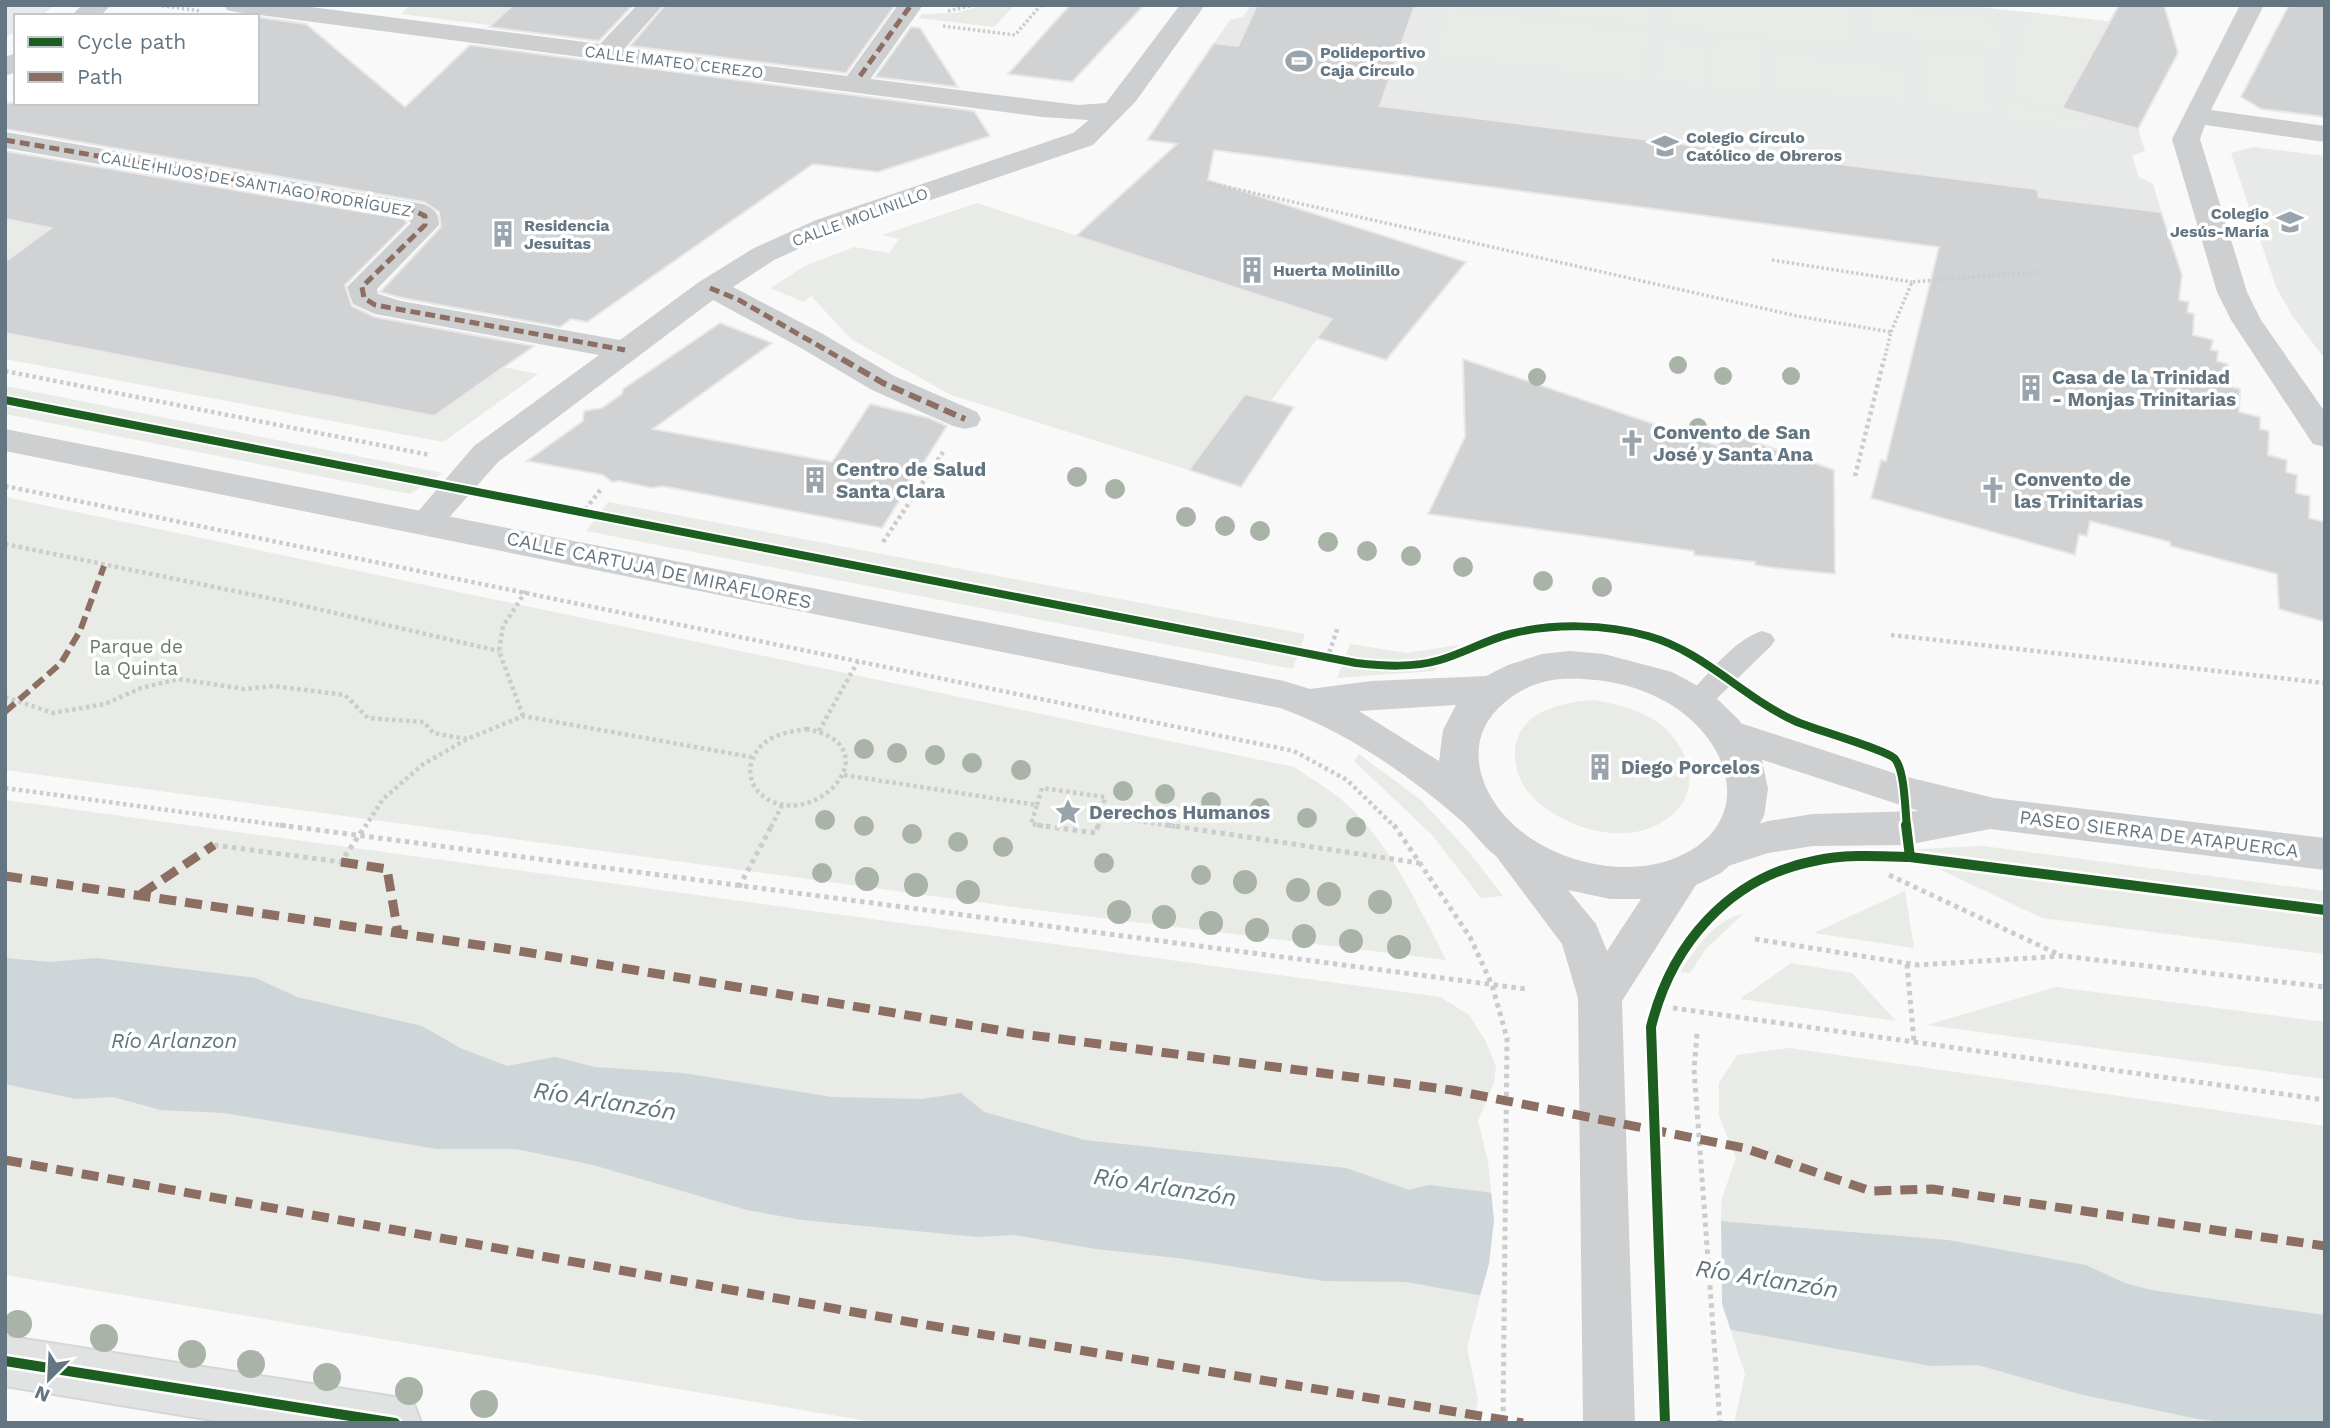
<svg xmlns="http://www.w3.org/2000/svg" width="2330" height="1428" font-family="'Work Sans',sans-serif">
<style>
.built{fill:#e8e9e9}
.green{fill:#e8ebe6}
.water{fill:#ced6d9}
.pier{fill:#f9f9f9}
.building{fill:#d0d2d3;stroke:#e8e8e8;stroke-width:2}
.lines{fill:none;stroke-linecap:round;stroke-linejoin:round}
.trunk-casing{stroke:#d5d6d6;stroke-width:4}
.path-far2{stroke:#cbcccd;stroke-width:3.5;stroke-dasharray:2.5 2.5;stroke-linecap:butt}
.path-far1{stroke:#cbcccd;stroke-width:4.5;stroke-dasharray:3.5 3.5;stroke-linecap:butt}
.path{stroke:#cbcccd;stroke-width:5;stroke-dasharray:4.5 4.5;stroke-linecap:butt}
.service{fill:#cecfd0;fill-rule:evenodd}
.pedestrian{fill:#cecfd0;fill-rule:evenodd}
.minor{fill:#cecfd0;fill-rule:evenodd}
.tertiary{fill:#cecfd0;fill-rule:evenodd}
.trunk{fill:#e1e2e2;fill-rule:evenodd}
.quiet-far2{stroke:#8d6e63;stroke-width:5;stroke-dasharray:10 5;stroke-linecap:butt}
.quiet-far1{stroke:#8d6e63;stroke-width:6;stroke-dasharray:13 6;stroke-linecap:butt}
.quiet{stroke:#8d6e63;stroke-width:9;stroke-dasharray:17 9;stroke-linecap:butt}
.cycleway-far1-casing{stroke:#fff;stroke-width:12}
.cycleway-casing{stroke:#fff;stroke-width:15}
.cycleway-far1{stroke:#1b5e20;stroke-width:8}
.cycleway{stroke:#1b5e20;stroke-width:10}
.tree{fill:#a9b3a7}
.labels{text-anchor:middle;dominant-baseline:central;stroke-width:7;stroke-linejoin:round;paint-order:stroke}
.far-poi-label{font-size:16px;font-weight:bold;fill:#657683;stroke:#fff;text-anchor:start}
.far-street-label{font-size:16px;fill:#657683;stroke:#fff}
.poi-label{font-size:19px;font-weight:bold;fill:#657683;stroke:#fff;text-anchor:start}
.street-label{font-size:19px;fill:#657683;stroke:#fff}
.park-label{font-size:19px;fill:#687a64;stroke:#fff}
.water-label{font-size:21px;font-style:italic;fill:#60757c;stroke:#fff}
.near-water-label{font-size:24px;font-style:italic;fill:#60757c;stroke:#fff}
</style>
<rect width="100%" height="100%" fill="#f9f9f9"/>
<path class="built" d="M5,5H55L40,16H16V31L5,38Z
M1251,5H1962L2113,22L2137,46L2177,56L2138,129L2145,151L2132,156L2139,177L2153,184L2182,278L1147,140L1230,20L1243,17Z
M2254,147L2325,156V359L2293,317L2276,287L2231,153Z"/>
<path class="green" d="M410,5H624L592,38L401,14Z
M984,5H1015L994,27L919,18L922,14L956,13Z
M1480,5H1652L1649,25Z
M1669,5H1847V47L1667,26Z
M1868,5L1997,19L2000,48L1869,33Z
M1447,9L1649,33L1642,80L1435,55Z
M2028,12L2113,22L2062,108L2092,116L2090,120L2009,97Z
M1715,36L1764,42L1760,92L1709,87Z
M1662,40L1706,44L1704,88L1657,82Z
M1923,49L1987,57L1991,115L1927,107Z
M1778,53L1908,69L1910,104L1775,87Z
M2004,99L2103,127V132L2007,120Z
M5,157L472,361L538,374L443,442L5,359Z
M977,203L1332,319L1271,401L1245,394L1189,470L951,395L851,339L811,296L804,302L770,288L805,266L854,247L889,253L899,239L882,235Z
M5,386L443,473L410,494L5,414Z
M5,497L1294,767C1310,778 1328,788 1343,801C1390,842 1418,906 1446,960L1037,910L5,770Z
M608,502L1305,634L1293,669L586,531Z
M1350,644L1407,653L1459,645L1434,671L1337,678Z
M1595,700C1614,704 1633,708 1651,718C1684,737 1707,785 1672,815C1631,851 1560,829 1528,792C1520,782 1516,770 1515,758C1512,713 1560,702 1595,700Z
M1359,754L1421,800L1469,852L1503,896L1481,898L1432,835L1354,761Z
M5,800L1440,997L1469,1015L1485,1040L1496,1066L1494,1083L1478,1121L1488,1161L1494,1221L1489,1264L1467,1347L1478,1400L1474,1423H879L5,1275Z
M1983,846L2325,891V954L2042,918L1899,850Z
M1905,891L1914,948L1814,933Z
M1743,914L1706,949L1690,973L1680,972C1697,948 1713,920 1743,914Z
M1791,963L1852,973L1896,1021L1740,999Z
M2056,987L2325,1022V1079L1927,1025Z
M1790,1048L2325,1126V1423H1734L1745,1374L1722,1304L1719,1246L1722,1198L1736,1158L1719,1116V1083L1737,1055Z"/>
<path class="water" d="M5,958L49,962L97,958L256,978L297,997L422,1026L460,1048L507,1066L555,1057L595,1067L683,1073L832,1097L922,1099L961,1093L984,1112L1085,1140L1346,1168L1409,1190L1429,1185L1719,1221L1948,1240L2086,1265L2125,1283L2151,1290L2325,1315V1423H2232L2198,1419L2079,1394L1978,1365L1931,1366L1693,1323L1512,1301L1406,1282L1324,1281L1185,1259L1096,1249L1015,1235L978,1237L802,1220L747,1210L593,1165L516,1149H437L224,1113L161,1110L113,1097L76,1099L5,1084Z"/>
<path class="pier" d="M1491,1189L1574,1190L1721,1217L1722,1304L1732,1334L1693,1326L1479,1300L1489,1264L1494,1221Z"/>
<path class="building" d="M513,5H633L599,41L489,27Z
M665,5H895L846,73L630,46Z
M1070,5H1144L1072,82L1008,74Z
M1257,5H1415L1380,106L2037,189L2039,197L2161,212L2182,275L2179,300L2189,302L2187,312L2194,314L2193,335L2213,340L2211,350L2218,351L2217,361L2228,364L2226,375L2232,376L2231,387L2240,389L2239,412L2260,417V429L2269,431L2268,455L2287,460L2286,472L2297,475L2296,493L2310,496L2309,518L2325,522V622L2279,609L2277,574L2170,546V542L2090,521L2087,536L2079,534L2075,555L1871,498L1881,460L1886,461L1939,247L1214,150L1208,180L1466,262L1386,360L1317,338L1332,319L1076,236L1177,144L1147,140L1214,43L1238,46Z
M2119,5H2164L2178,53L2138,129L2062,108Z
M2289,5H2325V117L2261,109L2241,97Z
M257,17L306,24L405,107L470,45L974,111L990,136L878,172L813,164L587,322L571,319L560,327L402,298L380,292L441,227L439,212L424,202L5,129V103H257Z
M911,27L920,28L958,87L875,77Z
M5,151L404,219L407,223L345,285L352,306L375,317L534,346L434,416L5,333V262L51,228L5,219Z
M720,323L772,343L653,429L832,462L870,404L929,418L947,426L882,528L662,486L653,488L619,481L612,482L603,475L527,461L583,421L584,411L602,408L622,394L623,389Z
M1463,359L1718,446L1727,432L1834,470L1835,574L1775,568L1755,565V562L1694,555V551L1428,514L1465,437Z
M1245,394L1294,407L1241,487L1189,470Z"/>
<g class="lines">
<defs>
<path id="trunk" d="M5,1336L395,1397L414,1404L421,1423H230L5,1386Z"/>
</defs>
<use href="#trunk" class="trunk-casing"/>
<path class="path-far2" d="M157,5L201,11
M948,11L974,5
M943,26L1015,35L1041,5
M1209,183L1797,316L1891,332L1884,361
M1772,260L1912,282
M1891,332L1912,282L2038,272"/>
<path class="path-far1" d="M5,371L430,455
M1855,476L1884,359
M5,486L1294,751L1347,780L1395,827
M581,515L602,488
M883,542L943,452
M5,544L283,601L499,651
M1891,635L2325,683
M1327,659L1338,627
M5,697L53,713L105,704L141,688L179,679L244,689L274,686L345,695L368,718L424,722L433,733L467,739
M523,716L499,651L503,626L526,591
M806,729C889,744 824,823 773,802C740,787 745,751 774,737C784,732 796,731 806,729Z
M819,731L858,661
M844,775L1037,805L1031,824L1050,827
M5,788L293,827
M1037,805L1042,788L1105,797L1101,815
M365,827L383,799L422,765L467,739L523,716L751,757
M771,827L783,803
M1098,827L1101,815L1178,827"/>
<path class="path" d="M280,825L1526,989
M1037,825L1096,833L1098,825
M1167,825L1419,863
M1394,825L1470,937L1492,985L1507,1038L1503,1423
M214,845L341,862L366,825
M1889,875L2062,956
M739,887L772,825
M1755,939L1918,965L2063,956L2325,987
M1907,964L1914,1042
M1673,1008L2325,1100
M1697,1034L1694,1069L1720,1423"/>
<path class="service" d="M1762,631L1771,634L1775,640L1771,646L1705,710L1696,713L1687,710L1683,703L1687,696C1708,675 1733,640 1762,631Z"/>
<path class="pedestrian" d="M898,5H923L869,81L860,84L851,81L847,76Z
M812,332L823,334L894,376L977,412L981,419L977,426L965,429L953,426L872,390L801,348L796,341L801,334Z"/>
<path class="minor" d="M82,5H111L100,16H71Z
M224,5H295L600,44L637,5H663L625,48L1078,105L1106,103L1180,5H1205L1136,101L1093,145L836,232L774,260L733,287L823,334L828,341L823,348L812,350L801,348L713,300L498,462L438,530L426,534L414,530L409,522L474,446L599,355L375,314L353,304L347,287L411,223L405,217L5,148V132L423,204C434,209 439,212 439,225L377,289L378,294L401,301L620,340L699,282L754,248L816,220L1073,133L1089,120L1042,117L236,12L227,10Z
M2240,5H2264L2211,110L2325,126V142L2205,125L2200,139L2247,292L2261,320L2325,412V447L2313,444L2231,320L2217,292L2172,139Z
M16,53V72L5,76V57Z
M1728,719L1903,776L1994,798L2325,838V870L1990,829L1906,845L1813,846L1768,853L1722,868L1707,864L1701,852L1707,840L1768,821L1813,814L1919,811L1714,744L1709,734L1714,724Z"/>
<path class="tertiary" d="M5,429L1284,681L1310,689L1371,681L1486,676L1508,665L1542,654L1570,651L1604,654L1672,672L1711,693L1739,720L1762,760L1768,789L1764,816L1744,852L1721,873L1696,885L1622,1001L1635,1423H1583L1578,998L1562,944L1496,856C1481,845 1472,829 1458,818C1406,773 1345,731 1280,708L5,451ZM1561,679C1600,677 1640,685 1673,706C1737,747 1754,830 1670,860C1600,884 1497,844 1480,769C1475,742 1483,721 1504,703C1520,689 1539,681 1561,679ZM1456,705L1443,730L1439,761L1359,711ZM1568,890L1610,899H1641L1607,951L1596,924Z"/>
<use href="#trunk" class="trunk"/>
<path class="quiet-far2" d="M860,76L911,5
M5,140L413,210L425,216V225L362,287L364,298L375,305L625,350
M710,288L739,300L845,361"/>
<path class="quiet-far1" d="M842,359L883,383L965,419
M5,712L61,663L80,631L104,566"/>
<path class="quiet" d="M341,862L387,869L398,933
M5,876L519,951L1022,1034L1452,1090L1744,1148L1871,1191L1932,1189L2325,1246
M141,894L214,845
M5,1160L921,1324L1523,1423"/>
<defs>
<path id="cycleway-far1" d="M5,400L1356,663C1384,666 1413,668 1440,660C1464,653 1486,640 1510,634C1553,623 1606,624 1648,636C1703,651 1744,698 1795,721C1812,729 1888,750 1895,759C1905,771 1905,810 1907,827"/>
<path id="cycleway" d="M1906,825L1910,857L2325,910
M5,1361L395,1423
M1665,1423L1651,1027C1671,945 1728,878 1814,861C1845,854 1878,856 1910,857"/>
</defs>
<use href="#cycleway-far1" class="cycleway-far1-casing"/>
<use href="#cycleway" class="cycleway-casing"/>
<use href="#cycleway-far1" class="cycleway-far1"/>
<use href="#cycleway" class="cycleway"/>
</g>
<g class="tree">
<circle cx="1678" cy="365" r="9"/>
<circle cx="1723" cy="376" r="9"/>
<circle cx="1791" cy="376" r="9"/>
<circle cx="1537" cy="377" r="9"/>
<circle cx="1698" cy="427" r="9"/>
<circle cx="1077" cy="477" r="10"/>
<circle cx="1115" cy="489" r="10"/>
<circle cx="1186" cy="517" r="10"/>
<circle cx="1225" cy="526" r="10"/>
<circle cx="1260" cy="531" r="10"/>
<circle cx="1328" cy="542" r="10"/>
<circle cx="1367" cy="551" r="10"/>
<circle cx="1411" cy="556" r="10"/>
<circle cx="1463" cy="567" r="10"/>
<circle cx="1543" cy="581" r="10"/>
<circle cx="1602" cy="587" r="10"/>
<circle cx="864" cy="749" r="10"/>
<circle cx="897" cy="753" r="10"/>
<circle cx="935" cy="755" r="10"/>
<circle cx="972" cy="763" r="10"/>
<circle cx="1021" cy="770" r="10"/>
<circle cx="1123" cy="791" r="10"/>
<circle cx="1165" cy="794" r="10"/>
<circle cx="1211" cy="802" r="10"/>
<circle cx="1260" cy="808" r="10"/>
<circle cx="1307" cy="818" r="10"/>
<circle cx="825" cy="820" r="10"/>
<circle cx="864" cy="826" r="10"/>
<circle cx="1356" cy="827" r="10"/>
<circle cx="912" cy="834" r="10"/>
<circle cx="958" cy="842" r="10"/>
<circle cx="1003" cy="847" r="10"/>
<circle cx="1104" cy="863" r="10"/>
<circle cx="822" cy="873" r="10"/>
<circle cx="1201" cy="875" r="10"/>
<circle cx="867" cy="879" r="12"/>
<circle cx="1245" cy="882" r="12"/>
<circle cx="916" cy="885" r="12"/>
<circle cx="1298" cy="890" r="12"/>
<circle cx="968" cy="892" r="12"/>
<circle cx="1329" cy="894" r="12"/>
<circle cx="1380" cy="902" r="12"/>
<circle cx="1119" cy="912" r="12"/>
<circle cx="1164" cy="917" r="12"/>
<circle cx="1211" cy="923" r="12"/>
<circle cx="1257" cy="930" r="12"/>
<circle cx="1304" cy="936" r="12"/>
<circle cx="1351" cy="941" r="12"/>
<circle cx="1399" cy="947" r="12"/>
<circle cx="18" cy="1324" r="14"/>
<circle cx="104" cy="1338" r="14"/>
<circle cx="192" cy="1354" r="14"/>
<circle cx="251" cy="1364" r="14"/>
<circle cx="327" cy="1377" r="14"/>
<circle cx="409" cy="1391" r="14"/>
<circle cx="484" cy="1404" r="14"/>
</g>
<defs>
<symbol id="stadium-bare" viewBox="-9 -9 18 18"><path d="M0-5a6.5 5 0 1 0 0 10a6.5 5 0 1 0 0-10ZM-3.5-1.8h7v3.6h-7Z" fill="#99a4ac" stroke="#fff" stroke-width="2.5" paint-order="stroke"/></symbol>
<symbol id="school-bare" viewBox="-9 -9 18 18"><path d="M0-5L7-2L0 1L-7-2ZM-4 1L0 2.5L4 1V4Q0 6-4 4Z" fill="#99a4ac" stroke="#fff" stroke-width="2.5" paint-order="stroke"/></symbol>
<symbol id="building-bare" viewBox="-9 -9 18 18"><path d="M-4-6H4V6H1V3H-1V6H-4ZM-2.5-4.3h1.7v1.8h-1.7ZM.8-4.3h1.7v1.8H.8ZM-2.5-1h1.7V.8h-1.7ZM.8-1h1.7V.8H.8Z" fill="#99a4ac" stroke="#fff" stroke-width="2.5" paint-order="stroke"/></symbol>
<symbol id="church-bare" viewBox="-9 -9 18 18"><path d="M-1.2-6h2.4v3.5h3.3v2.4h-3.3V6h-2.4V-.1h-3.3v-2.4h3.3Z" fill="#99a4ac" stroke="#fff" stroke-width="2.5" paint-order="stroke"/></symbol>
<symbol id="sight-bare" viewBox="-9 -9 18 18"><path d="M0-6L1.8-2.2L6-1.7L2.9 1.2L3.7 5.4L0 3.3L-3.7 5.4L-2.9 1.2L-6-1.7L-1.8-2.2Z" fill="#99a4ac" stroke="#fff" stroke-width="2.5" paint-order="stroke"/></symbol>
</defs>
<g fill-rule="evenodd">
<use href="#stadium-bare" x="1280" y="42" width="38" height="38"/>
<use href="#school-bare" x="1646" y="127" width="38" height="38"/>
<use href="#school-bare" x="2271" y="203" width="38" height="38"/>
<use href="#building-bare" x="484" y="215" width="38" height="38"/>
<use href="#building-bare" x="1233" y="251" width="38" height="38"/>
<use href="#building-bare" x="2012" y="369" width="38" height="38"/>
<use href="#church-bare" x="1613" y="424" width="38" height="38"/>
<use href="#building-bare" x="796" y="461" width="38" height="38"/>
<use href="#church-bare" x="1974" y="471" width="38" height="38"/>
<use href="#building-bare" x="1581" y="748" width="38" height="38"/>
<use href="#sight-bare" x="1049" y="793" width="38" height="38"/>
</g>
<g class="labels">
<g class="far-poi-label">
<text x="1320" y="52">Polideportivo<tspan x="1320" dy="18">Caja Círculo</tspan></text>
<text x="1686" y="137">Colegio Círculo<tspan x="1686" dy="18">Católico de Obreros</tspan></text>
<text x="2269" y="213" text-anchor="end">Colegio<tspan x="2269" dy="18">Jesús-María</tspan></text>
<text x="524" y="225">Residencia<tspan x="524" dy="18">Jesuitas</tspan></text>
<text x="1273" y="270">Huerta Molinillo</text>
</g>
<g class="far-street-label">
<text transform="translate(674 62) rotate(7)">CALLE MATEO CEREZO</text>
<text transform="translate(256 184) rotate(10)">CALLE HIJOS DE SANTIAGO RODRÍGUEZ</text>
<text transform="translate(860 217) rotate(-20)">CALLE MOLINILLO</text>
</g>
<g class="poi-label">
<text x="2052" y="377">Casa de la Trinidad<tspan x="2052" dy="22">- Monjas Trinitarias</tspan></text>
<text x="1653" y="432">Convento de San<tspan x="1653" dy="22">José y Santa Ana</tspan></text>
<text x="836" y="469">Centro de Salud<tspan x="836" dy="22">Santa Clara</tspan></text>
<text x="2014" y="479">Convento de<tspan x="2014" dy="22">las Trinitarias</tspan></text>
<text x="1621" y="767">Diego Porcelos</text>
<text x="1089" y="812">Derechos Humanos</text>
</g>
<g class="street-label">
<text transform="translate(659 570) rotate(12)">CALLE CARTUJA DE MIRAFLORES</text>
<text transform="translate(2159 834) rotate(7)">PASEO SIERRA DE ATAPUERCA</text>
</g>
<g class="park-label">
<text x="136" y="646">Parque de<tspan x="136" dy="22">la Quinta</tspan></text>
</g>
<g class="water-label">
<text x="174" y="1040">Río Arlanzon</text>
</g>
<g class="near-water-label">
<text transform="translate(605 1101) rotate(9)">Río Arlanzón</text>
<text transform="translate(1165 1187) rotate(9)">Río Arlanzón</text>
<text transform="translate(1767 1279) rotate(9)">Río Arlanzón</text>
</g>
</g>
<rect width="2330" height="1428" fill="none" stroke="#657683" stroke-width="14"/>
<rect x="14" y="14" width="245" height="91" fill="#ffffff" stroke="#c1c8cd" stroke-width="2"/>
<rect x="28" y="37" width="35" height="10" fill="#1b5e20" stroke="#c1c8cd" stroke-width="2"/>
<text x="77" y="49" font-size="21" fill="#657683">Cycle path</text>
<rect x="28" y="72" width="35" height="10" fill="#8d6e63" stroke="#c1c8cd" stroke-width="2"/>
<text x="77" y="84" font-size="21" fill="#657683">Path</text>
<g transform="translate(49 1379) rotate(204)" stroke="#ffffff" stroke-width="5" paint-order="stroke">
<path d="M0-5L12 26L0 18L-12 26Z" fill="#657683"/>
<text y="-10" font-size="19" font-weight="bold" text-anchor="middle" fill="#657683">N</text>
</g>
</svg>
